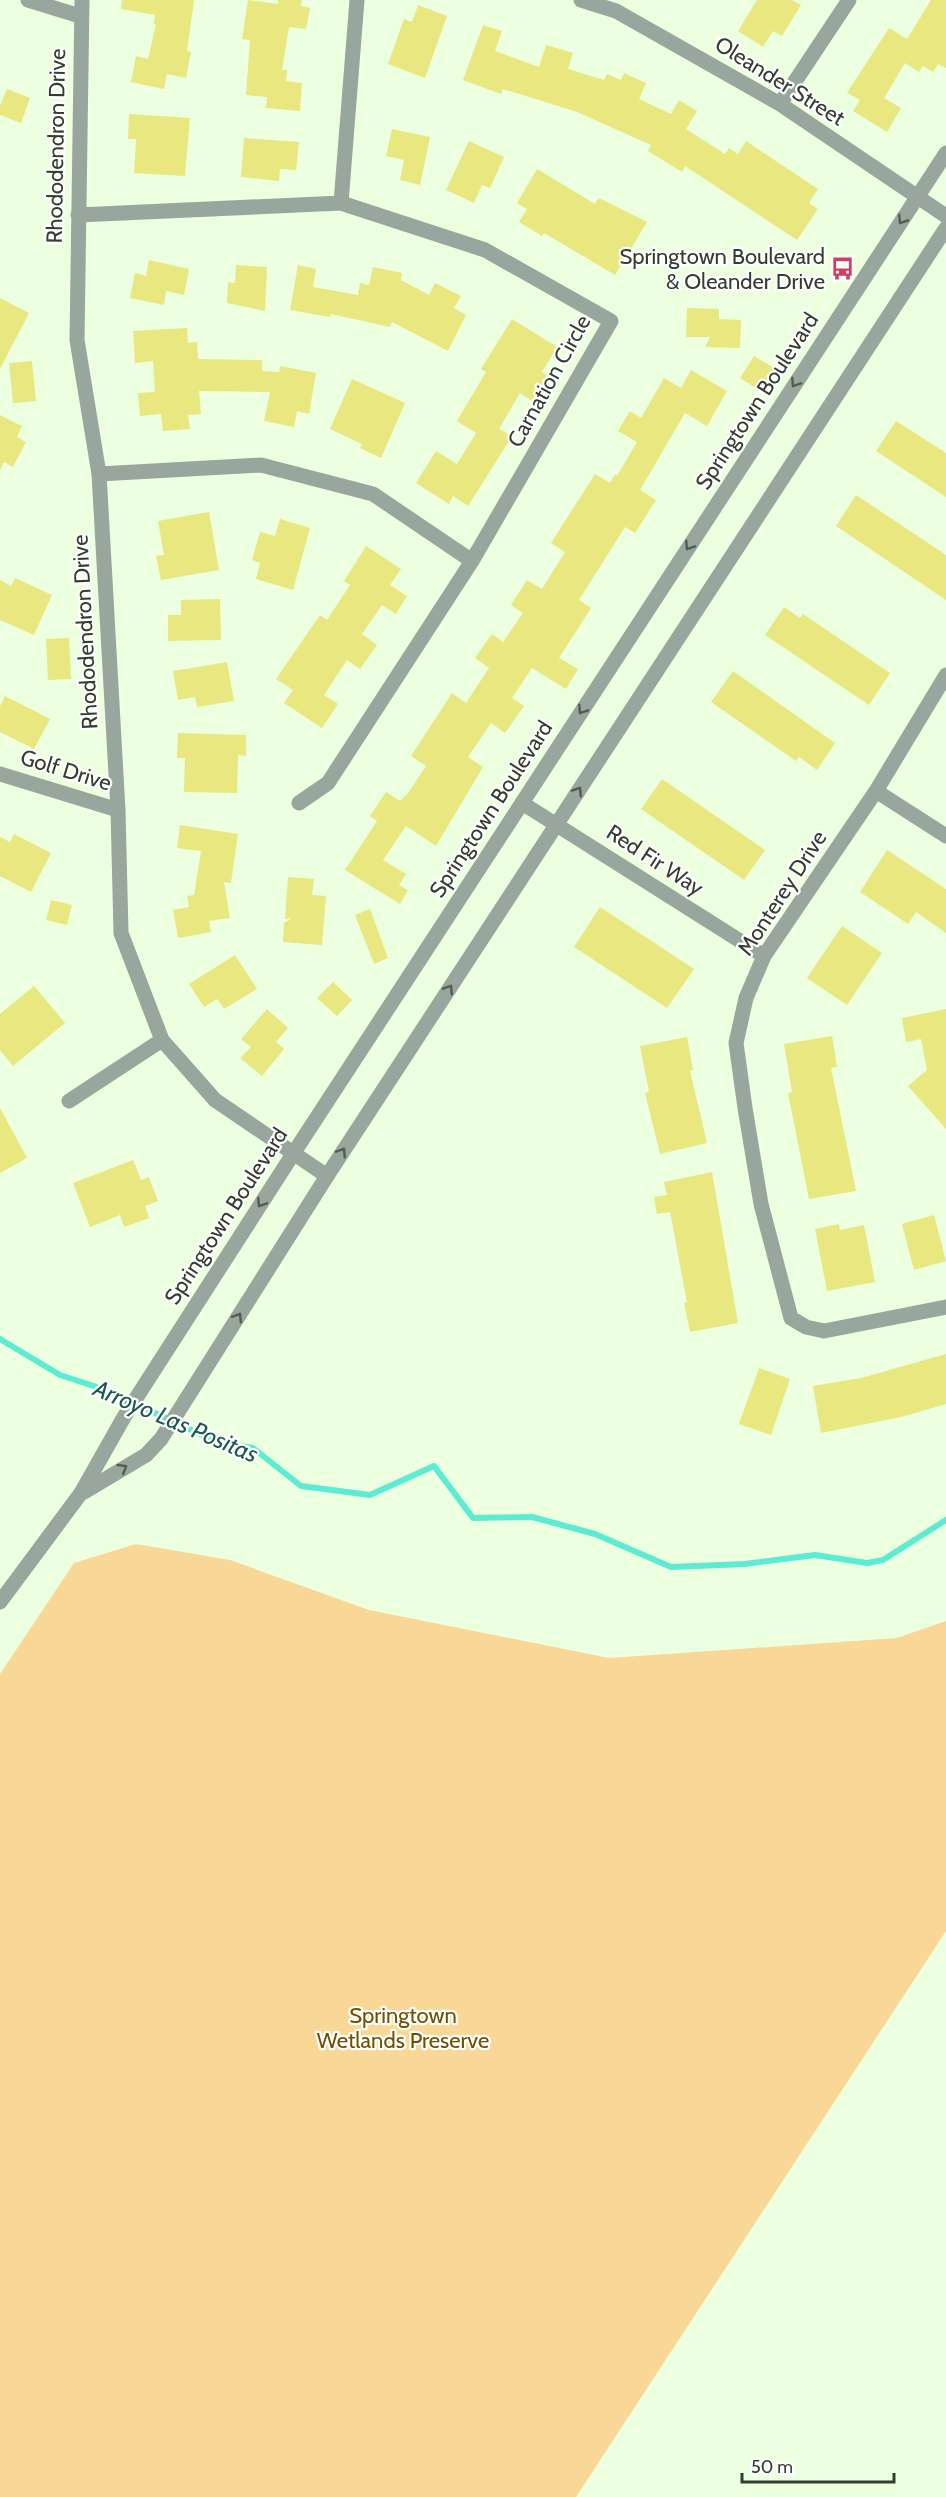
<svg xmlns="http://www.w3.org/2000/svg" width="946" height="2497" font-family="Cabin,sans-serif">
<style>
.green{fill:#f9d796}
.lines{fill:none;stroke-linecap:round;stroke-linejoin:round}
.stream{stroke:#5debd4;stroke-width:6}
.building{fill:#e9e77f}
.minor{stroke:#98a69d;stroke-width:15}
.tertiary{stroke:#98a69d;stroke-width:15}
.oneway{stroke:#535c51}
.labels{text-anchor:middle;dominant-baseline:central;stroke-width:4.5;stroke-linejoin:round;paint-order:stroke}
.street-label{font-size:22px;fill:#353c30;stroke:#fff}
.poi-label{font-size:22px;fill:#353c30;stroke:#fff;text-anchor:end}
.park-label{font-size:22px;fill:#705101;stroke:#fff}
.water-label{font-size:24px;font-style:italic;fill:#1e594f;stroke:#fff}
</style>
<rect width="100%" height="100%" fill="#ecffdf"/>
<path class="green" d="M136,1544L230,1560L369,1610L609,1658L897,1638L946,1621V1931L576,2497H0V1674L74,1563Z"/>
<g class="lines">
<path class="stream" d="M0,1339L60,1375L106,1390L217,1442L253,1448L301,1486L370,1495L434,1466L473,1518L532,1517L595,1534L671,1567L745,1564L815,1555L867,1563L883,1560L946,1520"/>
</g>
<path class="building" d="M122,0H194L187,51L191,52L186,78L167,74L164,89L131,82L136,56L148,59L156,24H154L155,15L121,9Z
M248,0L278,4V0H302L301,6L310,8L306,29L289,27L282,70H287L286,81L302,83L300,111L266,108L267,97L246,95L250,40L242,39Z
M757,0H792L801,5L782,36L773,31L763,47L738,31Z
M931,0H946V68L938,64L933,72L923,66L919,72L905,63L884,98L901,108L887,132L853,111L860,100L847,93L889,28L907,39Z
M418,5L447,16L425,78L388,64L404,19L412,22Z
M483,25L502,31L495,51L539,67L546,45L573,53L568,69L604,80L607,74L621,80L624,73L646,83L639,99L671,114L679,100L697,111L686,129L725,154L729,148L738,154L746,141L818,189L809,203L818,209L797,240L685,166L682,172L648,151L651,145L577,112L503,89L501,94L463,80Z
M7,89L30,98L21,123L0,115V106Z
M129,114L190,118L185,176L134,173L136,139H128Z
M392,129L430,137L420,185L400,180L404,160L386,156Z
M244,138L299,142L296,170L280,169L279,181L241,177Z
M469,141L504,157L490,188L482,185L474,203L446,190Z
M537,169L595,204L599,198L647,222L615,275L544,233L542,236L519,222L527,209L517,203Z
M149,260L189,269L184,295L166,291L164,305L130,298L135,273L146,276Z
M236,265L267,267L265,311L227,303L228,282L235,283Z
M298,265L316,269L313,287L358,295L360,283L369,285L373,267L402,273L401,280L429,295L435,283L461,296L454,308L466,315L448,351L392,322L390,327L331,314L330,317L290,310Z
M0,298L29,313L0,369Z
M687,308L719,309V319L741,320L740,348L705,347L710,337H686Z
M512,319L557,347L542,372L548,376L532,401L520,393L499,429L512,436L468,506L453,496L449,504L416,483L436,451L457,464L476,433L457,421L486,372L481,369Z
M187,328L188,343L197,342L198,359L262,360V371L279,372L280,366L316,373L309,414L297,411L294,427L264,421L270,392L199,391L201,414L188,415L190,429L163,431L161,414L140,416L138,393L155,392L153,361L135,363L133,331Z
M754,356L776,369L762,392L740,378Z
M32,361L36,401L13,403L9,363Z
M691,370L727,391L707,426L685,413L640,490L656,500L635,533L625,527L579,600L591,608L559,658L578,669L566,689L532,668L512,698L524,706L505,733L491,723L468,757L483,767L436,846L406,826L383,860L406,874L399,885L408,890L400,904L345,870L377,821L370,816L386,792L400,801L408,793L426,766L411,756L452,693L466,703L489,668L475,658L492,634L503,642L523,613L511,605L527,580L542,589L565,552L551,543L595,474L610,483L615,474L617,476L637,442L618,431L630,411L641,418L664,378L681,388Z
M352,379L405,403L381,458L360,448L362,444L330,429Z
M0,415L22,426L17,437L26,442L13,467L4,462L0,470Z
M896,421L946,453V497L876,451Z
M856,495L946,555V600L836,526Z
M209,512L219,570L161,580L156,556L164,555L158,521Z
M280,519L310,528L293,590L256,579L260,563L252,560L260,532L275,536Z
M366,546L401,569L390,585L407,596L396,614L382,605L362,634L377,645L360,669L347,660L324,695L338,704L322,728L284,703L293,690L276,679L320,615L327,620L350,585L344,581Z
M15,578L52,595L34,635L0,620V580L11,586Z
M220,599L221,640L168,641V615H181V600Z
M784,607L800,618L803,614L890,673L869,705L765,635Z
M69,638L71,679L48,680L46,639Z
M227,662L234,701L197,707L195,697L178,700L173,671Z
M733,671L835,743L817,770L799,757L796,761L711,702Z
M5,696L50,719L34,749L0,732V706Z
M178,733L246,735V756L238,755L237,793L184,792L185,758H177Z
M662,779L765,850L744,880L641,809Z
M180,825L238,834L231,883L224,882L230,918L209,921L211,932L178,938L173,910L189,907L187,896L194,895L201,851L177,848Z
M14,834L51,853L31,892L0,876V837L10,842Z
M887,850L946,889V933L916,912L908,924L860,892Z
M288,877L314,879L312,895L326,896L322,945L283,942L284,923L292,918L285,919Z
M51,900L72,905L67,925L46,920Z
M600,907L694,969L667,1008L574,947Z
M370,909L388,958L374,964L355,915Z
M842,926L882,953L847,1005L807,978Z
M235,955L257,989L224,1009L217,999L204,1007L189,984Z
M333,982L352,1000L337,1016L317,998Z
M34,986L65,1023L13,1066L0,1050V1014Z
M267,1009L288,1028L276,1042L284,1049L262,1076L240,1058L251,1047L241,1039Z
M946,1009V1129L908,1086L927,1070L921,1039L906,1042L902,1018Z
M832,1036L837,1067L831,1068L856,1191L809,1199L788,1093L792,1092L784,1044Z
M687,1037L693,1070L690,1071L707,1143L660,1154L645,1093L649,1092L640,1046Z
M0,1108L27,1158L0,1173Z
M133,1160L141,1180L149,1177L158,1201L145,1206L149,1218L124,1227L120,1215L90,1227L73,1183Z
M712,1172L738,1323L690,1332L684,1303L687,1302L670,1212L657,1214L654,1197L667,1195L664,1182Z
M934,1215L946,1261L914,1270L902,1224Z
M839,1224L840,1230L864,1225L875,1282L827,1291L815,1229Z
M946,1354V1404L901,1417L821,1433L813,1386L861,1378Z
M759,1368L790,1379L771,1435L739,1424Z"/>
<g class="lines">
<path class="minor" d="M28,0L80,16
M82,0L77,340L99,474L118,810L121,933L162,1040L215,1100L327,1176
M581,0L616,11L780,104L946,216
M780,104L849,0
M341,203L357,0
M78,215L341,203L485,250L611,321L472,561L328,783L299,803
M99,474L261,465L373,494L472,561
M946,675L876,791L764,956L746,998L736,1043L745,1108L761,1204L791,1318L806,1327L824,1331L946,1307
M0,774L118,810
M876,791L946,836
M522,803L764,956
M69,1101L162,1040"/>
<path class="tertiary" d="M84,1492L146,1455L161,1439L327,1176L946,228
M0,1602L81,1493L124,1417L293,1154L946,153"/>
</g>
<defs><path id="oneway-chevron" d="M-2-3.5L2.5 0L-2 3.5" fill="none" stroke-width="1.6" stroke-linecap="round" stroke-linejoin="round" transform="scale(1.5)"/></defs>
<g class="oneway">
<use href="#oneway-chevron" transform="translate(902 220) rotate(123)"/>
<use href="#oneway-chevron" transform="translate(795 383) rotate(123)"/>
<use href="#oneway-chevron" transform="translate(689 546) rotate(123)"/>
<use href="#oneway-chevron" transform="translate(582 710) rotate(123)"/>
<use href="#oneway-chevron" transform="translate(578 791) rotate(-57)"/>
<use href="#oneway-chevron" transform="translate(449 989) rotate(-57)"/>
<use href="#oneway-chevron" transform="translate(342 1152) rotate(-57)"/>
<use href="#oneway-chevron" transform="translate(261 1203) rotate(123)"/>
<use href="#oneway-chevron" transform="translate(238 1317) rotate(-58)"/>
<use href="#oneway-chevron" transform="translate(123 1468) rotate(-31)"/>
</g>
<defs>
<symbol id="bus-bare" viewBox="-9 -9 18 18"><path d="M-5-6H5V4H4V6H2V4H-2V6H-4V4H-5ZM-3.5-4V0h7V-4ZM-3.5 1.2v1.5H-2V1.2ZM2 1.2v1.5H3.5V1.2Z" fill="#ce3f63" stroke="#fff" stroke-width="2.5" paint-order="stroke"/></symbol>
</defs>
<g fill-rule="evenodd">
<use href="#bus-bare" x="826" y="252" width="33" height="33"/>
</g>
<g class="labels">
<g class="street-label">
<text transform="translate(780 81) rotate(32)">Oleander Street</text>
<text transform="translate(56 146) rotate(-89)">Rhododendron Drive</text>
<text transform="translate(549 381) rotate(-61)">Carnation Circle</text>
<text transform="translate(757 401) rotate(-57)">Springtown Boulevard</text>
<text transform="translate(85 632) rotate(-93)">Rhododendron Drive</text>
<text transform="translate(66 770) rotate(17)">Golf Drive</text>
<text transform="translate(491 809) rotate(-57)">Springtown Boulevard</text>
<text transform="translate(655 860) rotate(33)">Red Fir Way</text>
<text transform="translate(782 893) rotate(-57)">Monterey Drive</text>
<text transform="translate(226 1216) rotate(-57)">Springtown Boulevard</text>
</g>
<g class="poi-label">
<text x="825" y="256">Springtown Boulevard<tspan x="825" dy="25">&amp; Oleander Drive</tspan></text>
</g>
<g class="park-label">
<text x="403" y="2015">Springtown<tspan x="403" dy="25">Wetlands Preserve</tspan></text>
</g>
<g class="water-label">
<text transform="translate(176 1421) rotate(23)">Arroyo Las Positas</text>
</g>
</g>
<path d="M742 2473v9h152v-9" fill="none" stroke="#353c30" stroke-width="3"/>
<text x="751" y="2473" font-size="18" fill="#353c30" stroke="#ffffff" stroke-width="4.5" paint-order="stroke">50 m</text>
</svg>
